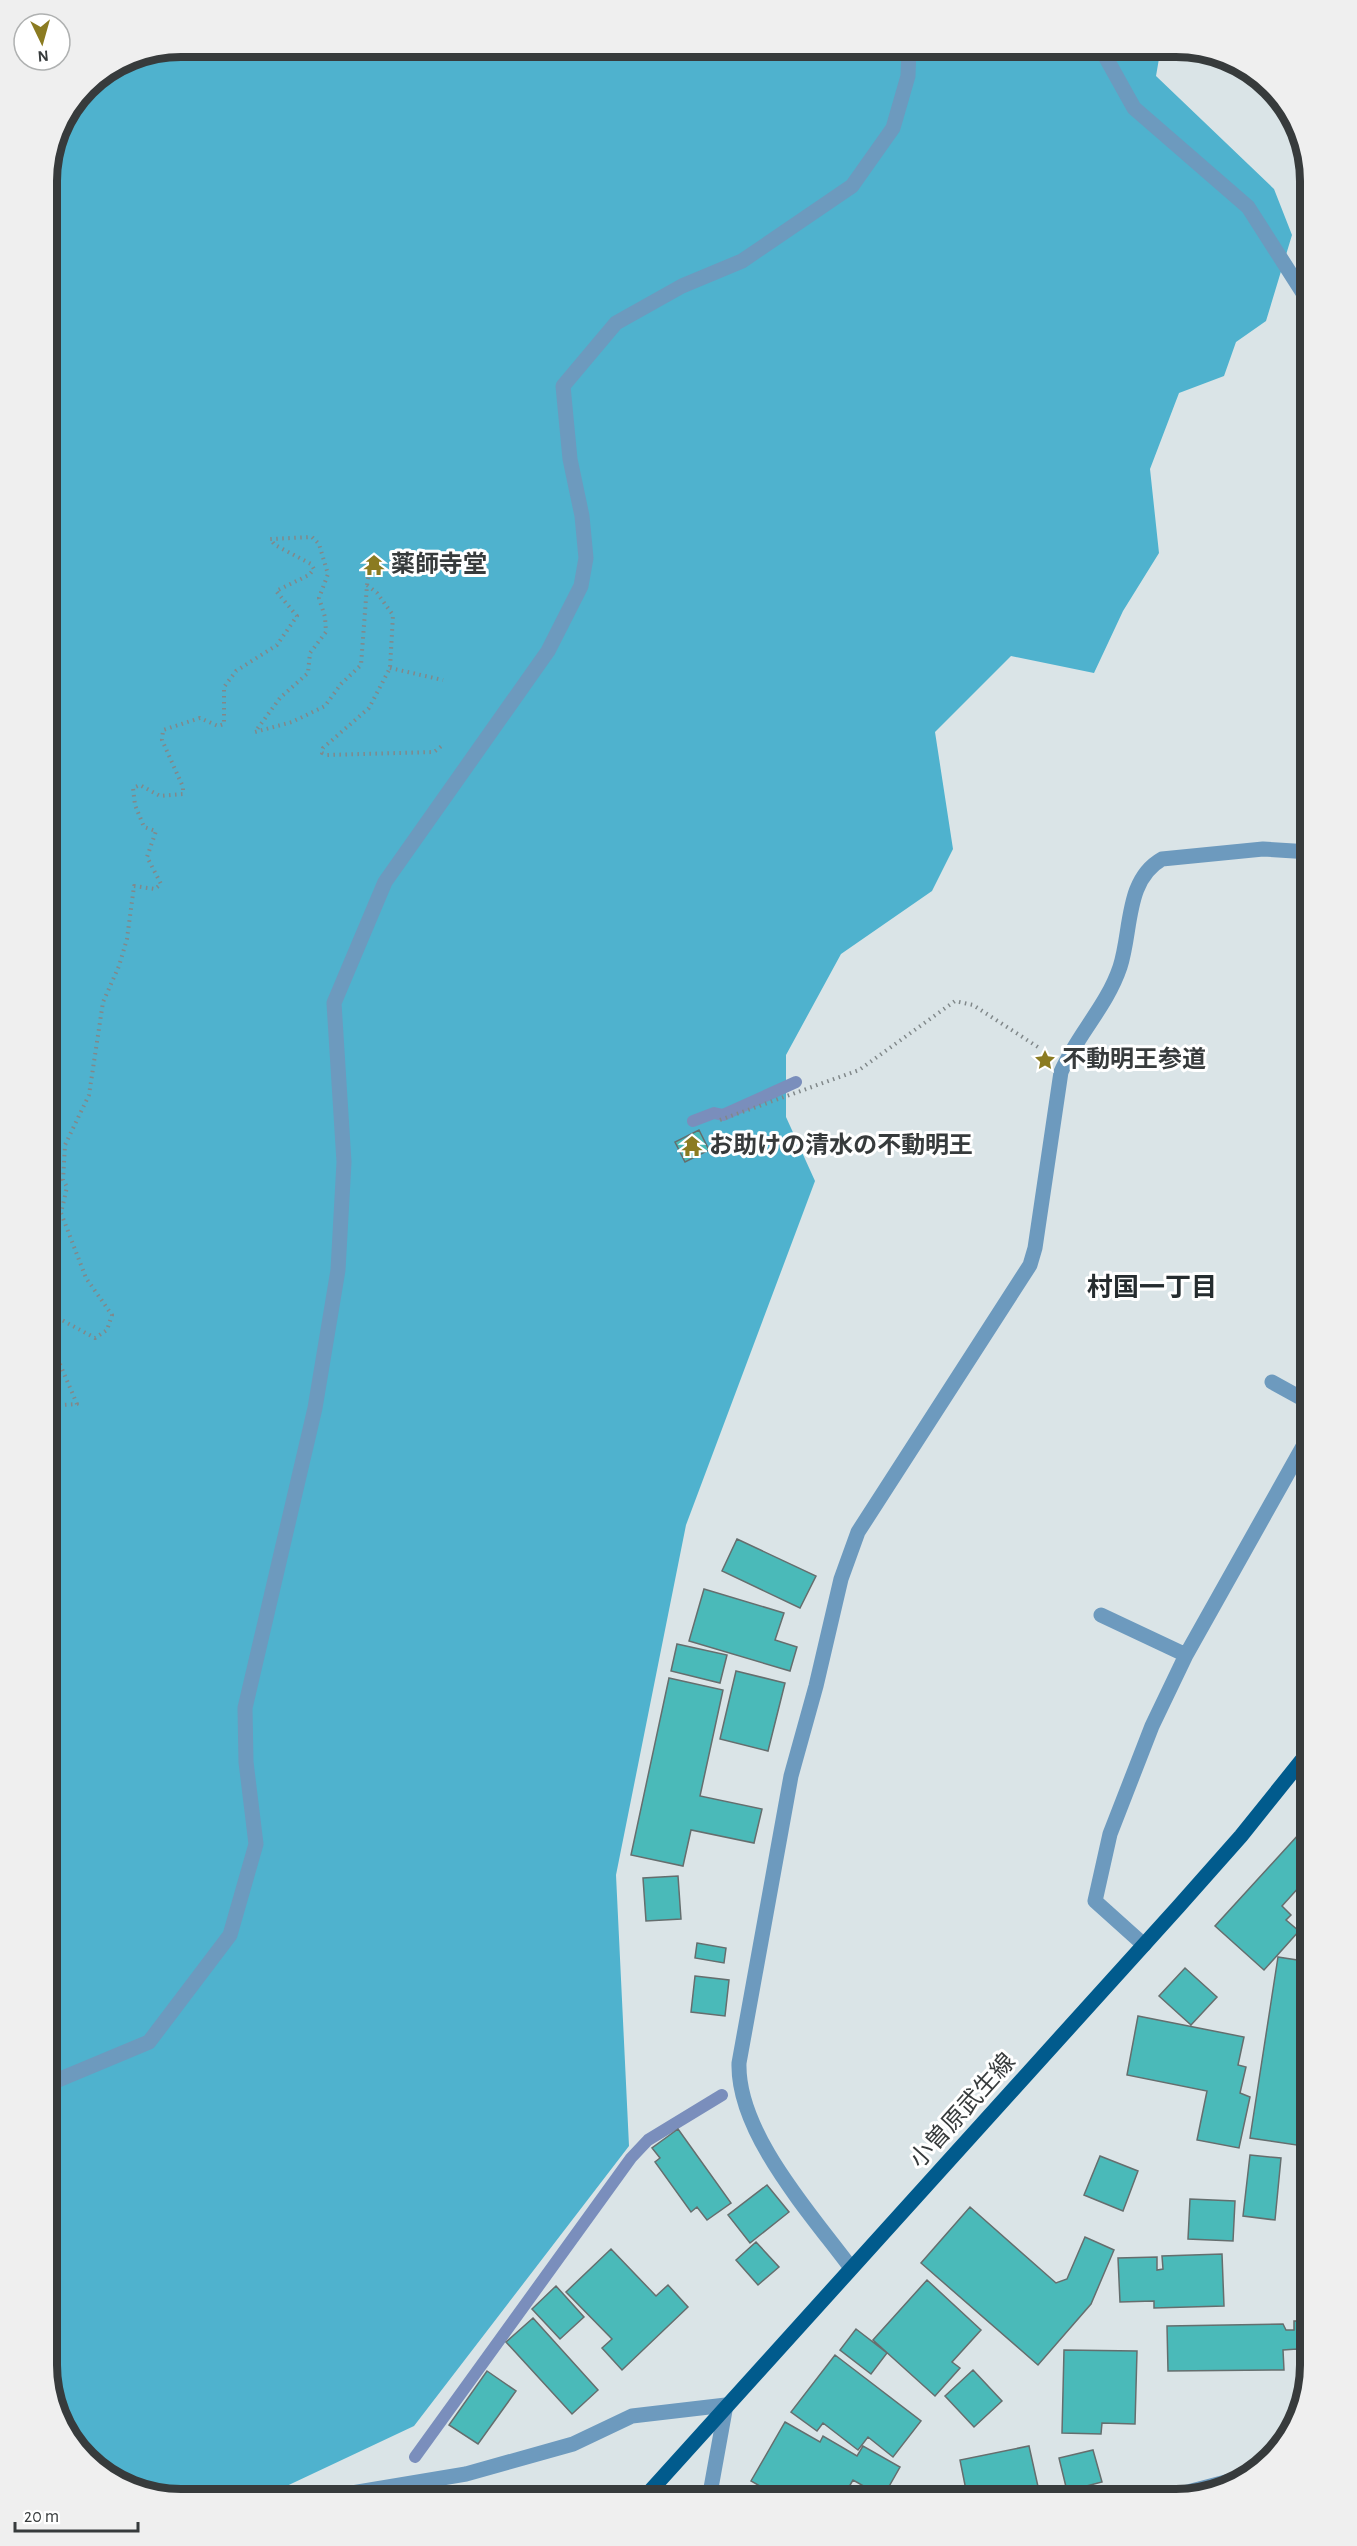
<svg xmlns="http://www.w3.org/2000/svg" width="1357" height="2546" font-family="'Alegreya Sans','Noto Sans JP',sans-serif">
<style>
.forest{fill:#4fb2ce}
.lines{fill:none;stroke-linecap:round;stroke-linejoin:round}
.stream{stroke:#7a8ebc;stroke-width:12}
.building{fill:#4abab9;stroke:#656e6e;stroke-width:1.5}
.path{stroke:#81888a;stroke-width:4;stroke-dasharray:1.5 4.5;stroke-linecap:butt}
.minor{stroke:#6d9abe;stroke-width:15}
.major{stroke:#015b8d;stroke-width:15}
.labels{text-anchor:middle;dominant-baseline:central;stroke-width:6;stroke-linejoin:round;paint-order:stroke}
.poi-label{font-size:24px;font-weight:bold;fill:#373b3c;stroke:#fff;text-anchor:start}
.street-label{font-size:24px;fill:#373b3c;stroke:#fff}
.neighbourhood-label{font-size:26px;font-weight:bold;fill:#252c2f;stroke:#fff}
.rim{fill:none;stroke:#373b3c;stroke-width:8}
</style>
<rect width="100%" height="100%" fill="#dae4e7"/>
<path class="forest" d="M181,47H1161L1156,76L1274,189L1292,235L1266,321L1236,342L1224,376L1179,393L1150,469L1159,553L1123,611L1094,673L1011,656L935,732L953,849L932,891L841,954L786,1055V1117L815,1181L686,1525L616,1875L629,2146L414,2426L259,2499H173L106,2477L57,2417L47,2365V173L57,129L86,86L130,57Z"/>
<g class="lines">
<path class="stream" d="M693,1121L714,1113L723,1115L796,1082
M415,2457L631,2158L648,2140L722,2095"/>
</g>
<path class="building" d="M699,1130L709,1150L685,1162L675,1142Z
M737,1539L816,1576L800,1608L722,1571Z
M704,1589L784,1613L775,1640L797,1647L790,1671L689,1641Z
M677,1644L727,1655L720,1683L671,1671Z
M736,1671L785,1683L768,1751L720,1739Z
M669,1678L723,1690L700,1796L762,1809L754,1843L691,1830L683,1866L631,1855Z
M1310,1822V1875L1282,1906L1291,1915L1286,1920L1299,1931L1264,1970L1215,1926Z
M678,1876L681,1919L646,1921L643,1878Z
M1310,1903V1930L1308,1931L1299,1908Z
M697,1943L726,1948L724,1963L695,1958Z
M1278,1957L1310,1962V2099L1303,2146L1250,2138Z
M1185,1968L1217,1997L1191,2025L1159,1996Z
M695,1976L729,1980L725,2016L691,2012Z
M1138,2016L1244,2037L1238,2065L1246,2067L1240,2093L1250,2097L1239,2148L1197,2140L1207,2091L1127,2075Z
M678,2129L731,2203L707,2220L697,2207L691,2212L655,2162L660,2158L652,2148Z
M1250,2155L1281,2158L1275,2220L1243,2216Z
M1100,2156L1138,2171L1123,2211L1084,2195Z
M767,2185L789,2212L750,2243L728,2215Z
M1190,2199L1235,2201L1233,2241L1188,2239Z
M970,2207L1056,2283L1067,2279L1085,2237L1114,2250L1091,2304L1038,2365L921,2263Z
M756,2242L779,2267L758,2285L736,2260Z
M611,2249L656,2296L668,2285L688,2307L622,2370L602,2348L612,2339L566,2292Z
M1222,2254L1224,2306L1154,2308V2301L1120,2302L1118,2258L1157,2257V2270L1163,2269L1162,2256Z
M927,2280L981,2330L952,2362L960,2368L935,2396L873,2340Z
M556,2286L584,2317L560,2339L532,2309Z
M533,2318L598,2390L572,2414L506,2342Z
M1294,2321H1310V2365L1302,2394L1298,2395L1297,2349L1283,2350L1284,2370L1168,2371L1167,2326L1283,2324L1286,2330H1294Z
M856,2329L887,2353L871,2374L840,2350Z
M1064,2350L1137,2351L1135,2424L1102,2423L1101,2434L1062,2433Z
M835,2355L921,2421L893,2457L868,2437L858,2450L823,2423L817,2431L791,2412Z
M973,2370L1002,2401L974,2427L945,2396Z
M487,2371L516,2391L478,2444L449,2425Z
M785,2422L820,2442L823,2436L857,2456L863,2446L900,2467L883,2497L853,2480L846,2492L854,2497L853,2499H809L786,2486L779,2497L751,2481Z
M1029,2446L1039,2491L997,2499H986L983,2486L966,2490L960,2460Z
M1093,2450L1102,2482L1067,2491L1059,2458Z
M495,2486L510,2499H484Z"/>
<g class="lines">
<path class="path" d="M367,585L370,566
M390,668L443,680
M720,1120L859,1070L955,1001L973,1005L1041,1049
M47,1312L95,1338L107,1330L112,1315L86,1278L61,1213L67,1187L63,1180L65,1145L89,1095L103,1002L119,966L127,939L134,886L155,889L161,884L147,857L156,831L144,827L135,805L133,788L140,785L160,796L183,794V787L162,740L163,730L200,718L218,726L224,724V687L236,671L277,645L297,616L276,591L309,575L314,569L311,564L275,545L270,539L312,537L319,544L328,574L319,598L325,617L326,632L310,653L308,673L280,698L255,732L292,722L325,706L341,684L361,665L367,585L377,593L393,615L390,668L369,708L323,748L322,753L327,755L434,752L443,745
M47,1406L77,1404L47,1334"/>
<path class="minor" d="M1100,47L1134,108L1248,207L1310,304
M1300,130L1306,198L1310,207
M1272,1382L1310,1403
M1101,1615L1186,1655
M1144,1945L1095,1901L1110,1834L1152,1726L1186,1655L1310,1434
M47,2080H58L149,2042L230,1935L256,1844L246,1762L245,1708L315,1408L338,1270L344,1162L334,1003L385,882L548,651L581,586L586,558L582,516L570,459L563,386L616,323L682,286L742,261L852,186L893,128L908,76L909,47
M851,2268C811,2214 737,2133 739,2063L791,1776L816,1686L841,1579L858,1532L1030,1265L1035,1248L1061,1072C1077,1035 1107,1006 1120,967C1132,930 1125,880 1162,859L1263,849L1310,852
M316,2499L466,2474L573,2444L632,2416L726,2405L709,2499
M1161,2499L1241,2478"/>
<path class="major" d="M643,2499L1179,1906L1241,1836L1310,1750"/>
</g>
<defs>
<symbol id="temple-bare" viewBox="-9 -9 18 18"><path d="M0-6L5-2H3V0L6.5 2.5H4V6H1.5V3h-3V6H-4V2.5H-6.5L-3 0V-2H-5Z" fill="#8b7b21" stroke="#fff" stroke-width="2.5" paint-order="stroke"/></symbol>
<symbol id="sight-bare" viewBox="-9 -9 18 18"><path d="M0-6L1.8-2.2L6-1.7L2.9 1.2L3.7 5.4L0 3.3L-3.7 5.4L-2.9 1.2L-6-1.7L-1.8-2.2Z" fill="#8b7b21" stroke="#fff" stroke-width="2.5" paint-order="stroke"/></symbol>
</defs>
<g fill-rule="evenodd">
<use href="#temple-bare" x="359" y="550" width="30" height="30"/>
<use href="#sight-bare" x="1030" y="1045" width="30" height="30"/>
<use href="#temple-bare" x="677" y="1131" width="30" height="30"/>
</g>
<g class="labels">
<g class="poi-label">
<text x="391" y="565">薬師寺堂</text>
<text x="1062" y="1060">不動明王参道</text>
<text x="709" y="1146">お助けの清水の不動明王</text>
</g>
<g class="street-label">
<text transform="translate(963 2111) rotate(-48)">小曽原武生線</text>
</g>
<g class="neighbourhood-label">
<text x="1152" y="1288">村国一丁目</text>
</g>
</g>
<path d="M0 0H1357V2546H0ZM181 57H1176A124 124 0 0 1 1300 181V2365A124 124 0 0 1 1176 2489H181A124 124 0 0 1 57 2365V181A124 124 0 0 1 181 57Z" fill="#efefef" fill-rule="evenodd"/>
<path class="rim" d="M181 57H1176A124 124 0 0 1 1300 181V2365A124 124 0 0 1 1176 2489H181A124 124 0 0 1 57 2365V181A124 124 0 0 1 181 57Z"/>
<g transform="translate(42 42) rotate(175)"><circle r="28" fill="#ffffff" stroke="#afb1b1" stroke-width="1.5"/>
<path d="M0-4.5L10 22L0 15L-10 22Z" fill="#8b7b21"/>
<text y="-9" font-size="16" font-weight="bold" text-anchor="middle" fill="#373b3c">N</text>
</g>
<path d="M15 2522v9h123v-9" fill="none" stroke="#373b3c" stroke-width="3"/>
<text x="24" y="2522" font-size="18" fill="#373b3c" stroke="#ffffff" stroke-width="4.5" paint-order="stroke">20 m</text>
</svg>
